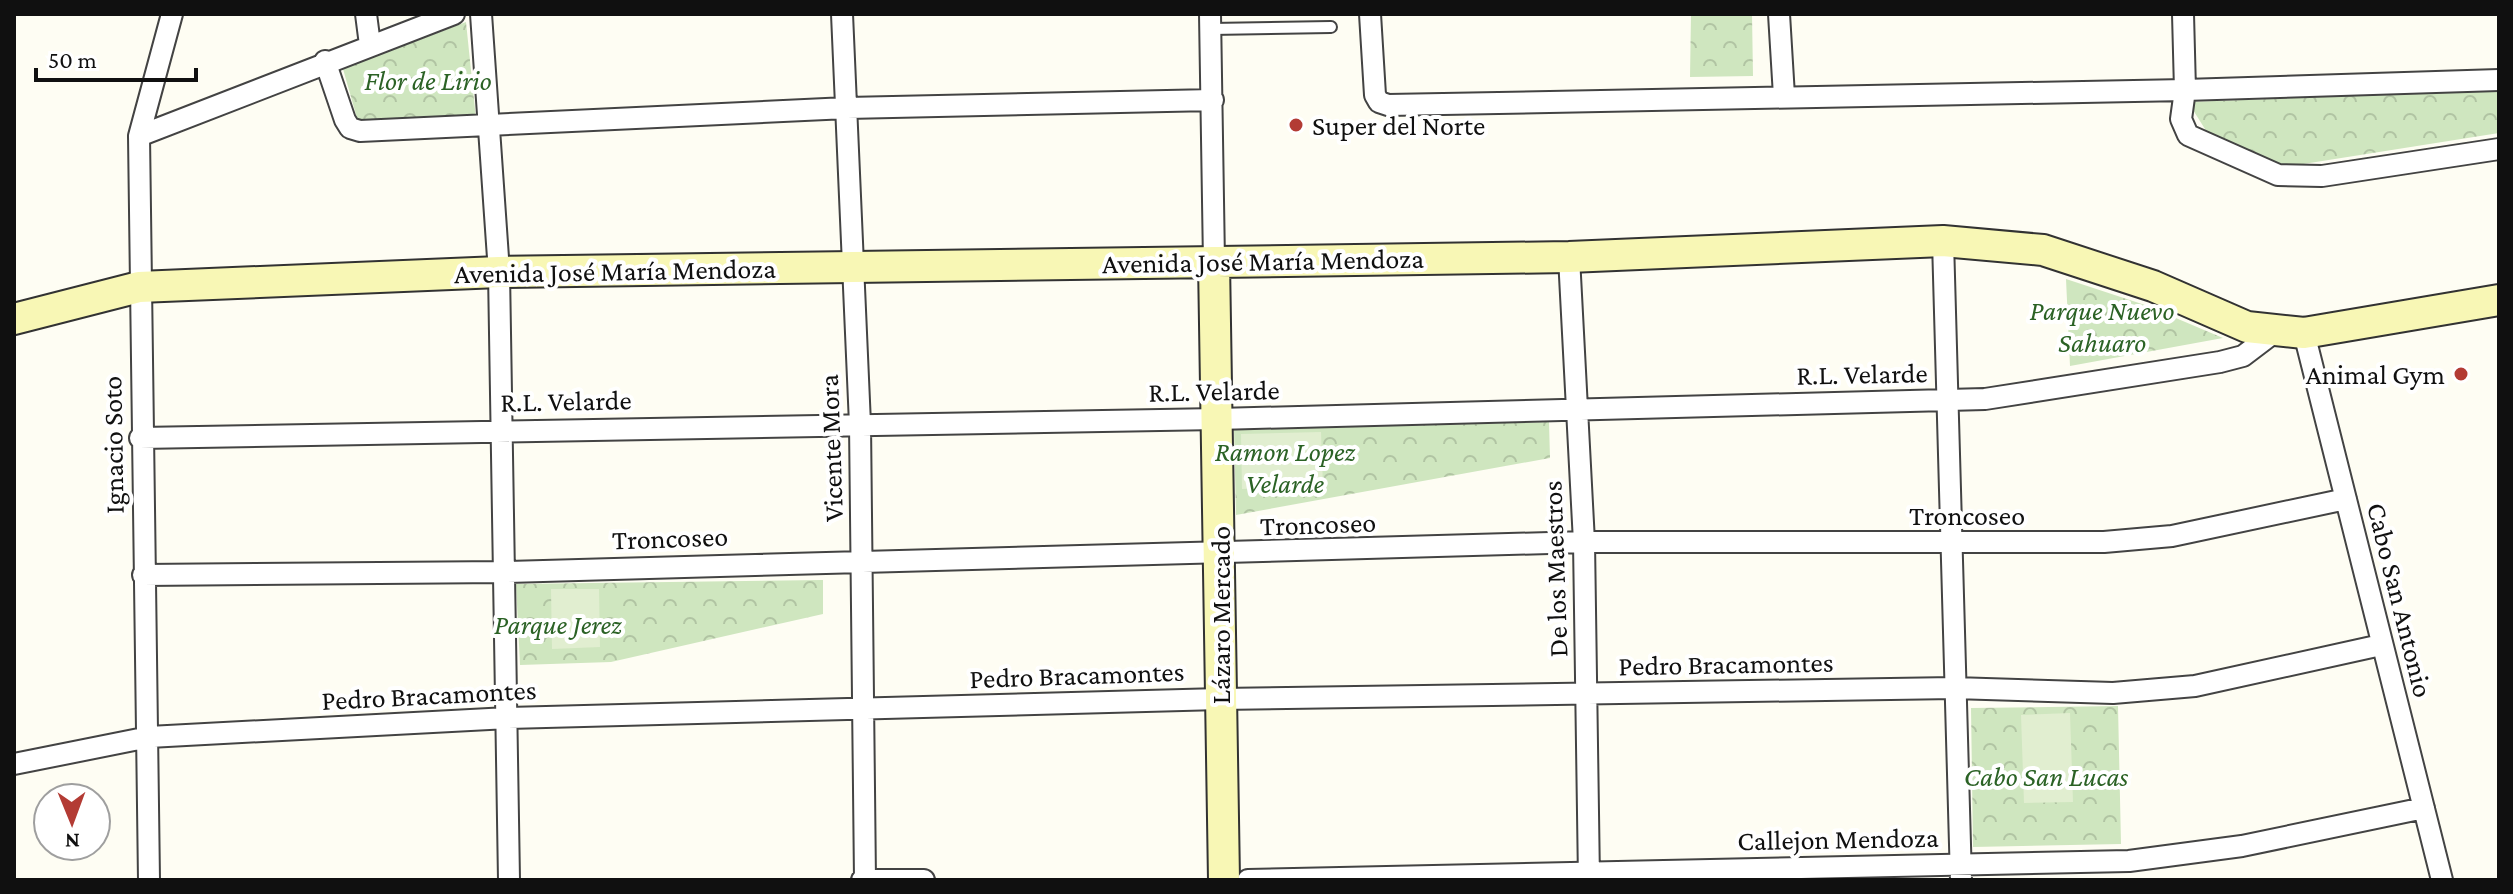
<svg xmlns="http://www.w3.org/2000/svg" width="2513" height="894" font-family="'Crimson Pro',serif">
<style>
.park{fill:url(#park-crowns)}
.pitch{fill:#e1eed0}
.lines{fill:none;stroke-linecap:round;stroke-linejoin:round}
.lane-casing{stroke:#434343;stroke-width:14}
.street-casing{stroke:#434343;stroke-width:24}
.secondary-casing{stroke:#323232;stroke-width:34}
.lane{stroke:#fff;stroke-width:10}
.street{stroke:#fff;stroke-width:20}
.secondary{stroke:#f8f7b5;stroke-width:30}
.poi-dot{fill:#b33b34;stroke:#fff;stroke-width:3}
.labels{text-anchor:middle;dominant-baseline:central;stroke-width:8;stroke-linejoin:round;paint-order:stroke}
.park-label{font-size:28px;font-style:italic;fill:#2b6225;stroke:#fff}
.poi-label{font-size:28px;fill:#101010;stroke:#fff;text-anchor:start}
.street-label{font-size:28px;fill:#101010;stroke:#fff}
</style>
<defs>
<pattern id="park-crowns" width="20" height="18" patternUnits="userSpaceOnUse" patternTransform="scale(2)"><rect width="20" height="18" fill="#cfe6bf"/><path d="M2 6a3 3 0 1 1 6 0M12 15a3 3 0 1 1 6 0" fill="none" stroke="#b1c4a3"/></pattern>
</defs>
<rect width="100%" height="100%" fill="#fefdf3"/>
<path class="park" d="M1691,14H1752L1753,76L1690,77Z
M466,22L476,119L359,125L343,69Z
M2499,90V133L2285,167L2210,137L2188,102Z
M2066,279L2145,305L2223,338L2070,366Z
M1549,422L1550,458L1236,515L1234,430Z
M823,580V614L611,662L520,665L516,584Z
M2118,706L2121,844L1973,847L1971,708Z"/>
<path class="pitch" d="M1321,432L1323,486L1242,489L1241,434Z
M551,589H599L600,647L552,649Z
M2070,713L2073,802L2024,803L2021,715Z"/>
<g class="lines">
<defs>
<path id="lane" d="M1211,29L1331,27"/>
<path id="street" d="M366,14L370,45
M481,14L499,272L509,880
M842,14L860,424L865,880
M1210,14L1214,262
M1370,14L1375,95L1379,102L1388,105L2185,90L2181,119L2188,135L2278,175L2322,176L2499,149
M1779,14L1784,96
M2183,14L2185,90L2499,80
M325,61L345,120L350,128L360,131L847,108L1213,100
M139,136L454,14
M1943,241L1961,880
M1569,257L1584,542L1589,880
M2304,333L2442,880
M140,438L1218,419L1985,399L2220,362L2243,356L2276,331
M143,575L504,572L1584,542H2104L2172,536L2346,499
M14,764L149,737L508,718L1220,699L1954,688L2113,693L2195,686L2381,645
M149,880L139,136L172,14
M862,880H924
M1248,880L2129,861L2242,846L2424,808"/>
<path id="secondary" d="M1214,262L1224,880
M14,319L139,287L499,272L1569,257L1943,241L2043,250L2153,286L2247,327L2304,333L2499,300"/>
</defs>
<use href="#lane" class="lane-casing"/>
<use href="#street" class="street-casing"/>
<use href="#secondary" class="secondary-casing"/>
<use href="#lane" class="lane"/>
<use href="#street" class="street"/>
<use href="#secondary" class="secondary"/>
</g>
<g class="poi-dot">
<circle cx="1296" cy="125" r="8"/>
<circle cx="2461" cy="374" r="8"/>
</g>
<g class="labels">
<g class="park-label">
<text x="428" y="80">Flor de Lirio</text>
<text x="2102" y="310">Parque Nuevo<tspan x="2102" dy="32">Sahuaro</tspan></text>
<text x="1285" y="451">Ramon Lopez<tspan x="1285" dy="32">Velarde</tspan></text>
<text x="558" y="624">Parque Jerez</text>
<text x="2046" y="776">Cabo San Lucas</text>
</g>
<g class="poi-label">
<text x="1312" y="125">Super del Norte</text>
<text x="2445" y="374" text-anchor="end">Animal Gym</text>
</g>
<g class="street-label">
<text transform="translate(1263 261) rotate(-1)">Avenida José María Mendoza</text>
<text transform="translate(615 271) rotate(-1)">Avenida José María Mendoza</text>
<text transform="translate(1862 374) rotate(-1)">R.L. Velarde</text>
<text transform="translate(1214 391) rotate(-1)">R.L. Velarde</text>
<text transform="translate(566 401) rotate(-1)">R.L. Velarde</text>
<text transform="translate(113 445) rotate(-91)">Ignacio Soto</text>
<text transform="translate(831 448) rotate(-92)">Vicente Mora</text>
<text x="1967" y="515">Troncoseo</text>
<text transform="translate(1318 524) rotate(-2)">Troncoseo</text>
<text transform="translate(670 538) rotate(-2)">Troncoseo</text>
<text transform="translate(1555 569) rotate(-92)">De los Maestros</text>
<text transform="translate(2400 600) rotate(76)">Cabo San Antonio</text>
<text transform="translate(1220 615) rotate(-90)">Lázaro Mercado</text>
<text transform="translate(1726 664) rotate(-1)">Pedro Bracamontes</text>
<text transform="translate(1077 675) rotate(-2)">Pedro Bracamontes</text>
<text transform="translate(429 695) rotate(-3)">Pedro Bracamontes</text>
<text transform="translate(1838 839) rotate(-1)">Callejon Mendoza</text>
</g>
</g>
<rect width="2513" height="894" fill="none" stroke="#101010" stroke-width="32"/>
<g transform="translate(72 822) rotate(179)"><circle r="38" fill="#ffffff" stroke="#9f9f9f" stroke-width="2"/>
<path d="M0-6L14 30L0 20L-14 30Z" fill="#b33b34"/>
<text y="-12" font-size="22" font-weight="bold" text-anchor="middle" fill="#101010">N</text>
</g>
<path d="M36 68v12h160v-12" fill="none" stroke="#101010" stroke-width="4"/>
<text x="48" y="68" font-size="24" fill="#101010" stroke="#ffffff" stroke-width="6" paint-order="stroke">50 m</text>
</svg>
